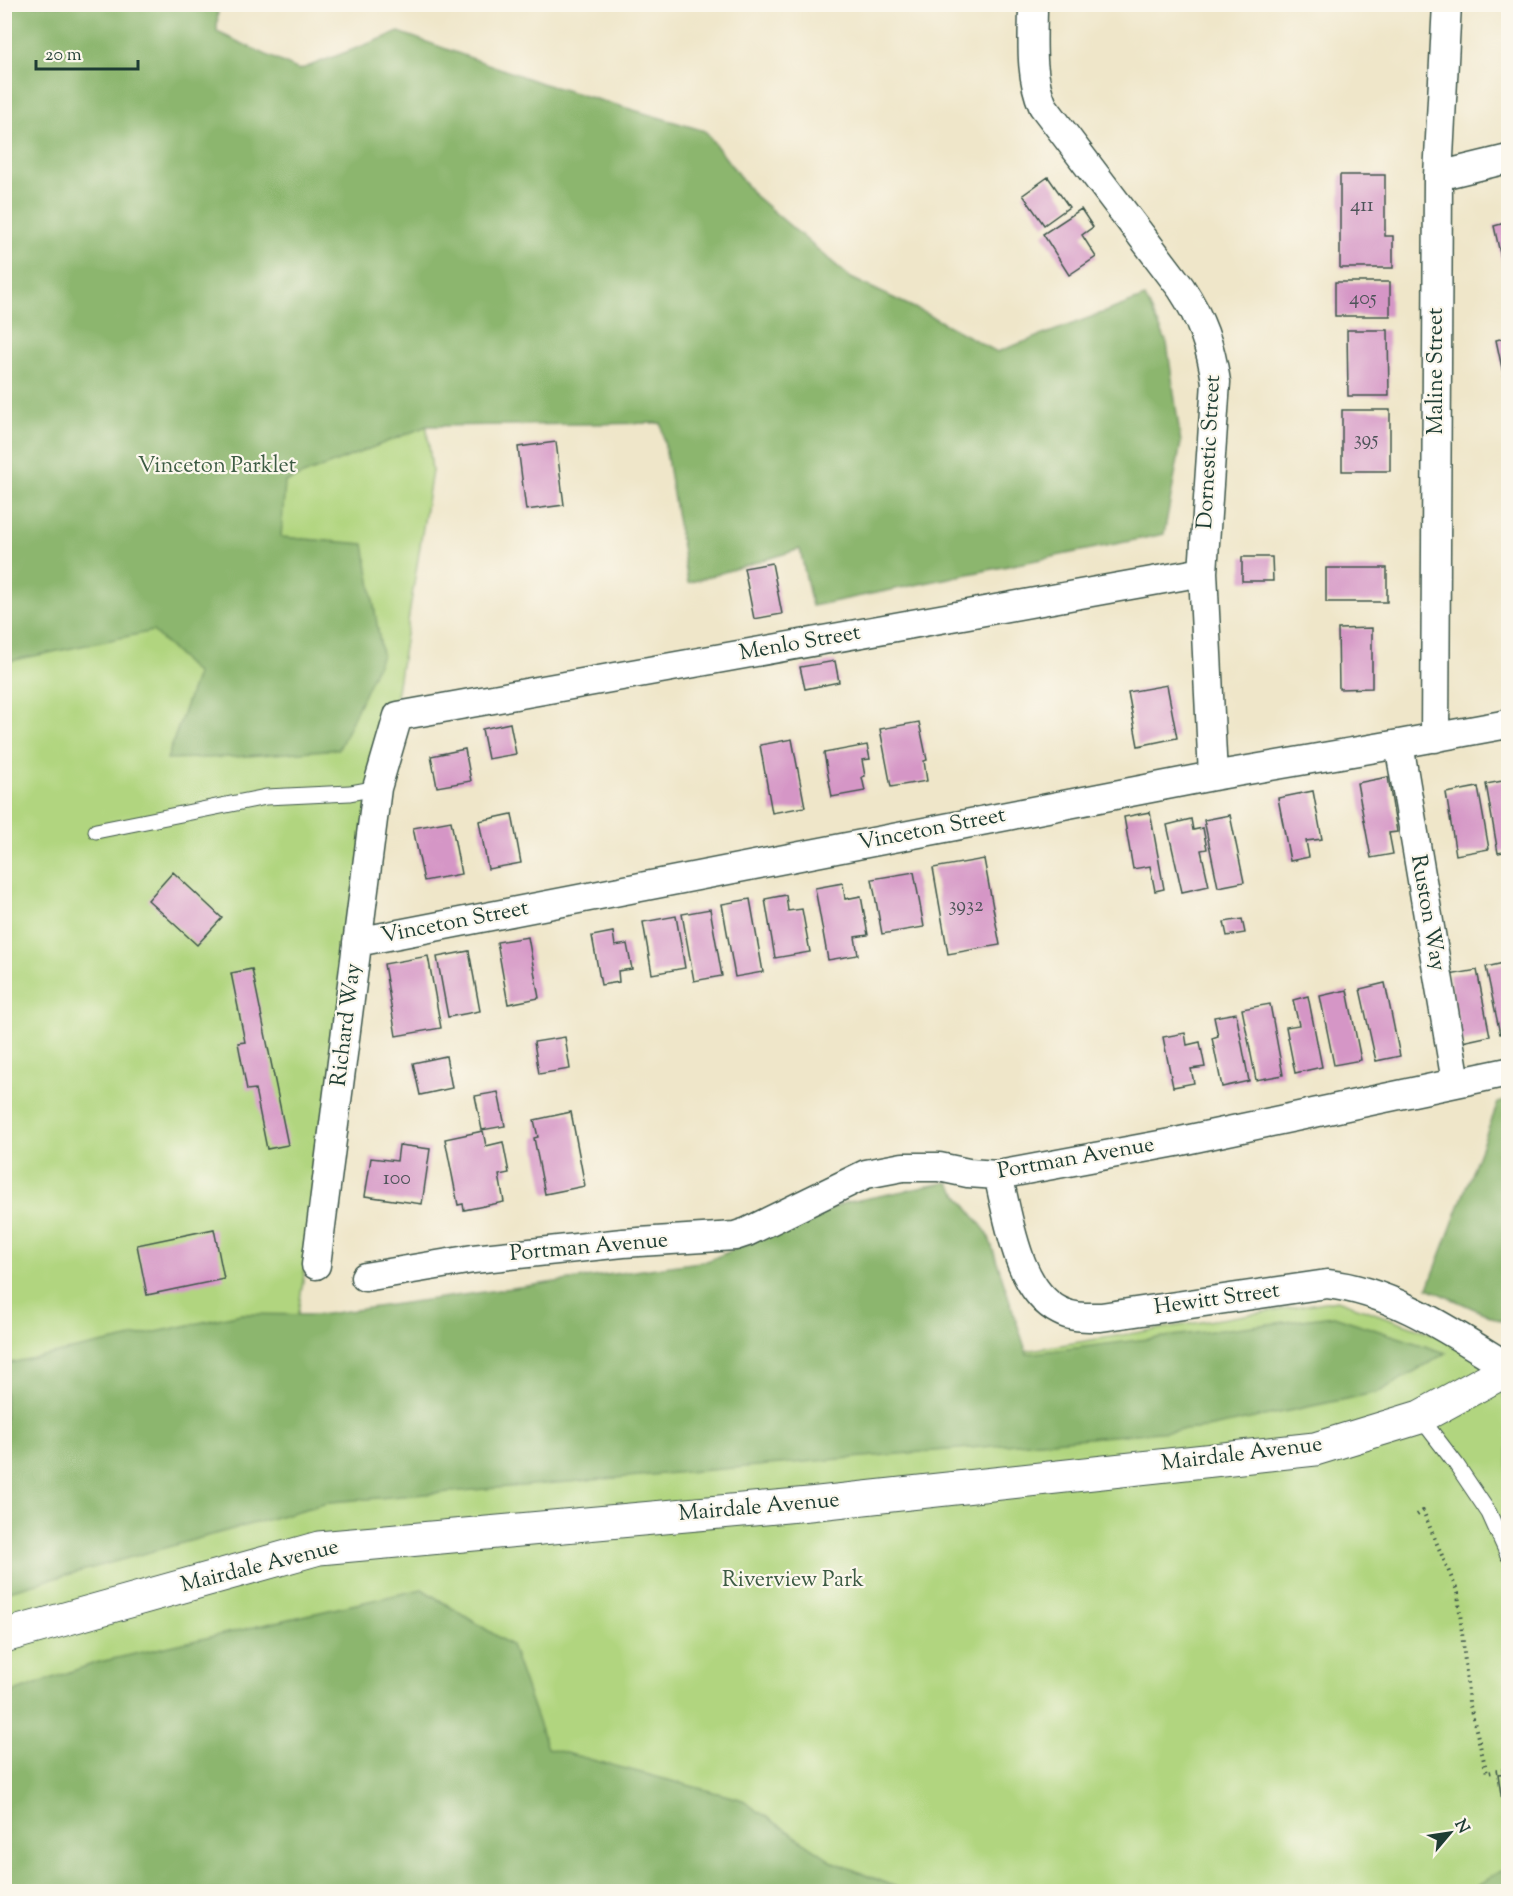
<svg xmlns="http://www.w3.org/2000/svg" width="1513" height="1896" font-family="'Sorts Mill Goudy',serif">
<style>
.green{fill:#b1d57f;stroke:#68895a;stroke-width:1.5}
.forest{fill:#8cb66e;stroke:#567a51;stroke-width:1.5}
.building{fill:#d596c6}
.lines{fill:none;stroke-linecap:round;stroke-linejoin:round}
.service-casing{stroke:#3e564a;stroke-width:17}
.minor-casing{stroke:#3e564a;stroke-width:31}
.tertiary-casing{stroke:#3e564a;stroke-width:35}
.path{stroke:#3e564a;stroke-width:4;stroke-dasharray:1.5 4.5;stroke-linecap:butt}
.service{stroke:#fff;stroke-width:15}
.minor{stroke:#fff;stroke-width:28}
.tertiary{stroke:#fff;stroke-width:33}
.labels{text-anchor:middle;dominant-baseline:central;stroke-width:4.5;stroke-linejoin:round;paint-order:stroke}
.number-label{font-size:20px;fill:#4c5358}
.street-label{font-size:22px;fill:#1f3d34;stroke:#fbf7ec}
.park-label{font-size:22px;fill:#3c5b43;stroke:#fbf7ec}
</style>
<rect width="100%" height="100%" fill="#fbf7ec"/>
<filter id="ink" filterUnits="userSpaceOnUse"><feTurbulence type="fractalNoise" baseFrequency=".0167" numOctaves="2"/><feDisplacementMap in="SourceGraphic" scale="12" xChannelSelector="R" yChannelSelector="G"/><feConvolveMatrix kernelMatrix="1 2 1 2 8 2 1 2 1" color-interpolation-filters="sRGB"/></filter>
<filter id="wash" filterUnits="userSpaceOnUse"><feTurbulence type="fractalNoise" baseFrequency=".008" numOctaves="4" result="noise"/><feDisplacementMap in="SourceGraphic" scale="24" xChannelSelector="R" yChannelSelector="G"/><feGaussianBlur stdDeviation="1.35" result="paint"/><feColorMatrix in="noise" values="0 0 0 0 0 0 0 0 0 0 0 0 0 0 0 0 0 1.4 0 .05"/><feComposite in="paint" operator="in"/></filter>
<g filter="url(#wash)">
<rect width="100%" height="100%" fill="#efe6c9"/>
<path class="green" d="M93,4L396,170L432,471L292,1350L1006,1354L1337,1300L1491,1354L1508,1412V1891L5,1892L4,5Z"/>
<path class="forest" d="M4,5H218L217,32L299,70L399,32L541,83L705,131L753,194L851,278L925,313L997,352L1145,297L1167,343L1181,443L1164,534L812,606L800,549L688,583L661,423L427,426L285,482L281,537L364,544L382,655L339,749L234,757L167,759L197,674L153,631L5,662Z
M1508,1100V1324L1428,1288L1498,1103Z
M948,1182L988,1234L1027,1354L1334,1316L1446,1353L1379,1392L1207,1428L331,1502L5,1592V1364L241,1314L319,1315L707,1261L844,1203Z
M422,1589L511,1645L547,1748L740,1799L834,1862L906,1891H5V1695L95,1663Z
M1508,1866V1891H1468Z"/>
<g id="blocks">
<path class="building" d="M1340,175H1385V236H1393V268H1340Z
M1048,177L1069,207L1044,225L1023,195Z
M1081,209L1093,227L1082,235L1096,257L1069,275L1043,234Z
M1508,222V281H1506L1494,226Z
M1335,282H1390V316H1335Z
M1347,330H1388L1389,396H1348Z
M1508,337V386L1506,387L1496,340Z
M1342,410H1390V471H1342Z
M556,442L564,505L526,510L518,447Z
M1242,557H1272L1273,581H1242Z
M772,563L782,614L754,619L744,568Z
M1326,568H1387V602H1326Z
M1372,628V688L1339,689L1338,629Z
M835,661L839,682L805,689L800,667Z
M1167,685L1177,738L1138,746L1128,692Z
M919,722L927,760L924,761L927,781L891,787L880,729Z
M510,723L516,754L488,759L482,729Z
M792,739L805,807L772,813L760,745Z
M867,745L870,759L862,760L865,776L862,777L865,791L832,797L824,753Z
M465,749L471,781L437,787L431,756Z
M1388,777L1397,832L1389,833L1393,854L1371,858L1357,783Z
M1508,780V851L1498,853L1486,784Z
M1478,787L1489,849L1456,855L1446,793Z
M1313,791L1322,839L1306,841L1309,857L1290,861L1278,798Z
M1150,812L1164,889L1155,891L1150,866L1133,869L1124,817Z
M512,814L521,863L488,869L479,821Z
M1230,815L1244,882L1218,887L1204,820Z
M1191,819L1193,830L1203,828L1207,849L1201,850L1209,886L1182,892L1167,825Z
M451,821L461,874L424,881L413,828Z
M984,859L1000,945L948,954L933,868Z
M173,872L222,918L197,945L148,900Z
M914,872L924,927L882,934L872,879Z
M843,883L845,899L861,896L868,935L855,937L858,955L828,960L815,888Z
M786,895L788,911L802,909L810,952L775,958L765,899Z
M750,899L763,972L735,977L722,904Z
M710,909L722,976L694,981L682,914Z
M676,916L685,968L652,974L643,922Z
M1242,919L1245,933L1227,936L1224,922Z
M613,932L615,946L627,944L632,969L618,971L619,982L601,985L592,936Z
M528,937L539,998L508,1004L497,942Z
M469,951L480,1011L448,1017L437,957Z
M428,956L441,1028L396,1036L384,964Z
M1508,962V1033L1500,1034L1486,967Z
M252,969L288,1145L267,1149L255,1089L247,1090L238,1043L245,1042L231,973Z
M1477,970L1490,1036L1462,1042L1449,975Z
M1385,983L1400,1056L1376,1061L1360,989Z
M1347,990L1361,1060L1334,1065L1320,996Z
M1308,996L1322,1067L1295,1073L1286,1027L1299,1025L1293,1000Z
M1270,1004L1283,1075L1256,1080L1242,1009Z
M1236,1013L1249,1081L1222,1087L1212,1038L1218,1036L1214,1017Z
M1185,1033L1187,1045L1200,1042L1205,1067L1191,1069L1194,1083L1173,1087L1163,1037Z
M565,1037L570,1069L539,1074L534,1042Z
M446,1056L452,1088L420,1095L413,1063Z
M498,1092L505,1126L482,1130L475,1096Z
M571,1112L585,1186L545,1194L534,1138L538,1137L534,1120Z
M483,1131L486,1146L503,1142L509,1173L499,1175L504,1202L464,1210L463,1204L458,1205L445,1139Z
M399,1145L430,1149L422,1204L365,1196L371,1158L397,1161Z
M214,1229L224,1279L147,1295L137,1245Z
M1508,1773V1807L1503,1808L1498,1774Z"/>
</g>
</g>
<g filter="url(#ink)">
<use href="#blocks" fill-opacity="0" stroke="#3e564a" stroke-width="1.5"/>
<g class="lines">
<defs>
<path id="service" d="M96,831L266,797L350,793L377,788
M1420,1417L1456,1464L1489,1513L1508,1555"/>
<path id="minor" d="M1033,4C1033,38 1029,74 1043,106L1181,288C1201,318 1211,347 1216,382L1203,572L1213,776
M1438,176L1508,159
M1435,738L1438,176L1447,4
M1399,744L1456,1082
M357,942L1213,776L1399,744L1508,724
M998,1175C1009,1218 1017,1290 1060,1311C1073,1318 1087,1317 1101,1317L1327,1284C1393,1291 1453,1333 1508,1367
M316,1265L377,788L398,716L1203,572
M365,1277L473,1259L623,1243L735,1236L747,1232L866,1174L903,1167H939L968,1173L998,1175L1176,1142L1508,1072"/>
<path id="tertiary" d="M4,1636L319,1548L809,1504L1315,1449L1420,1417L1508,1369"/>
</defs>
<use href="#service" class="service-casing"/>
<use href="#minor" class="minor-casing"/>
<use href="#tertiary" class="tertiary-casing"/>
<path class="path" d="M1417,1515L1423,1511L1458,1593L1469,1702L1487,1773L1508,1769"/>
<use href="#service" class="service"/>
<use href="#minor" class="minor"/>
<use href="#tertiary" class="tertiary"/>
</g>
</g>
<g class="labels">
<g class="number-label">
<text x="1362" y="206">411</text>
<text x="1363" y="299">405</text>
<text x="1366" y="440">395</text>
<text x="966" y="906">3932</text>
<text x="397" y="1179">100</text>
</g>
<g class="street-label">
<text transform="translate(1437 371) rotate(-90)">Maline Street</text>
<text transform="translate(1210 452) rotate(-87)">Dornestic Street</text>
<text transform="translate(800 644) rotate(-10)">Menlo Street</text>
<text transform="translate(932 830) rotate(-11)">Vinceton Street</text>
<text transform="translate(1427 913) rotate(80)">Ruston Way</text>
<text transform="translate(455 923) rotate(-11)">Vinceton Street</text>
<text transform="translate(347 1025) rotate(-83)">Richard Way</text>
<text transform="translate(1076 1159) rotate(-10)">Portman Avenue</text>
<text transform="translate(589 1248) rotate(-5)">Portman Avenue</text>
<text transform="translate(1217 1300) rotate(-8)">Hewitt Street</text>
<text transform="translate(1242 1455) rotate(-7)">Mairdale Avenue</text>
<text transform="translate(759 1508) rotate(-5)">Mairdale Avenue</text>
<text transform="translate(260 1567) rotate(-14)">Mairdale Avenue</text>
</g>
<g class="park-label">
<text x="217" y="467">Vinceton Parklet</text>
<text x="793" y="1581">Riverview Park</text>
</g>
</g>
<rect width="1513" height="1896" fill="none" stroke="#fbf7ec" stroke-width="24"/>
<g transform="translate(1450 1833) rotate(61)" stroke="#fbf7ec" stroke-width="4.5" paint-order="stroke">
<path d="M0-4.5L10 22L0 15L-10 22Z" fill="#1f3d34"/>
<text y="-9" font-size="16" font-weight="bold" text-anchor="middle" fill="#1f3d34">N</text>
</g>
<path d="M36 60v9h102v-9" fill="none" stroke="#1f3d34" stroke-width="3"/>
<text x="45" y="60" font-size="18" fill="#1f3d34" stroke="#fbf7ec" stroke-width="4.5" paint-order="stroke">20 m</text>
</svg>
